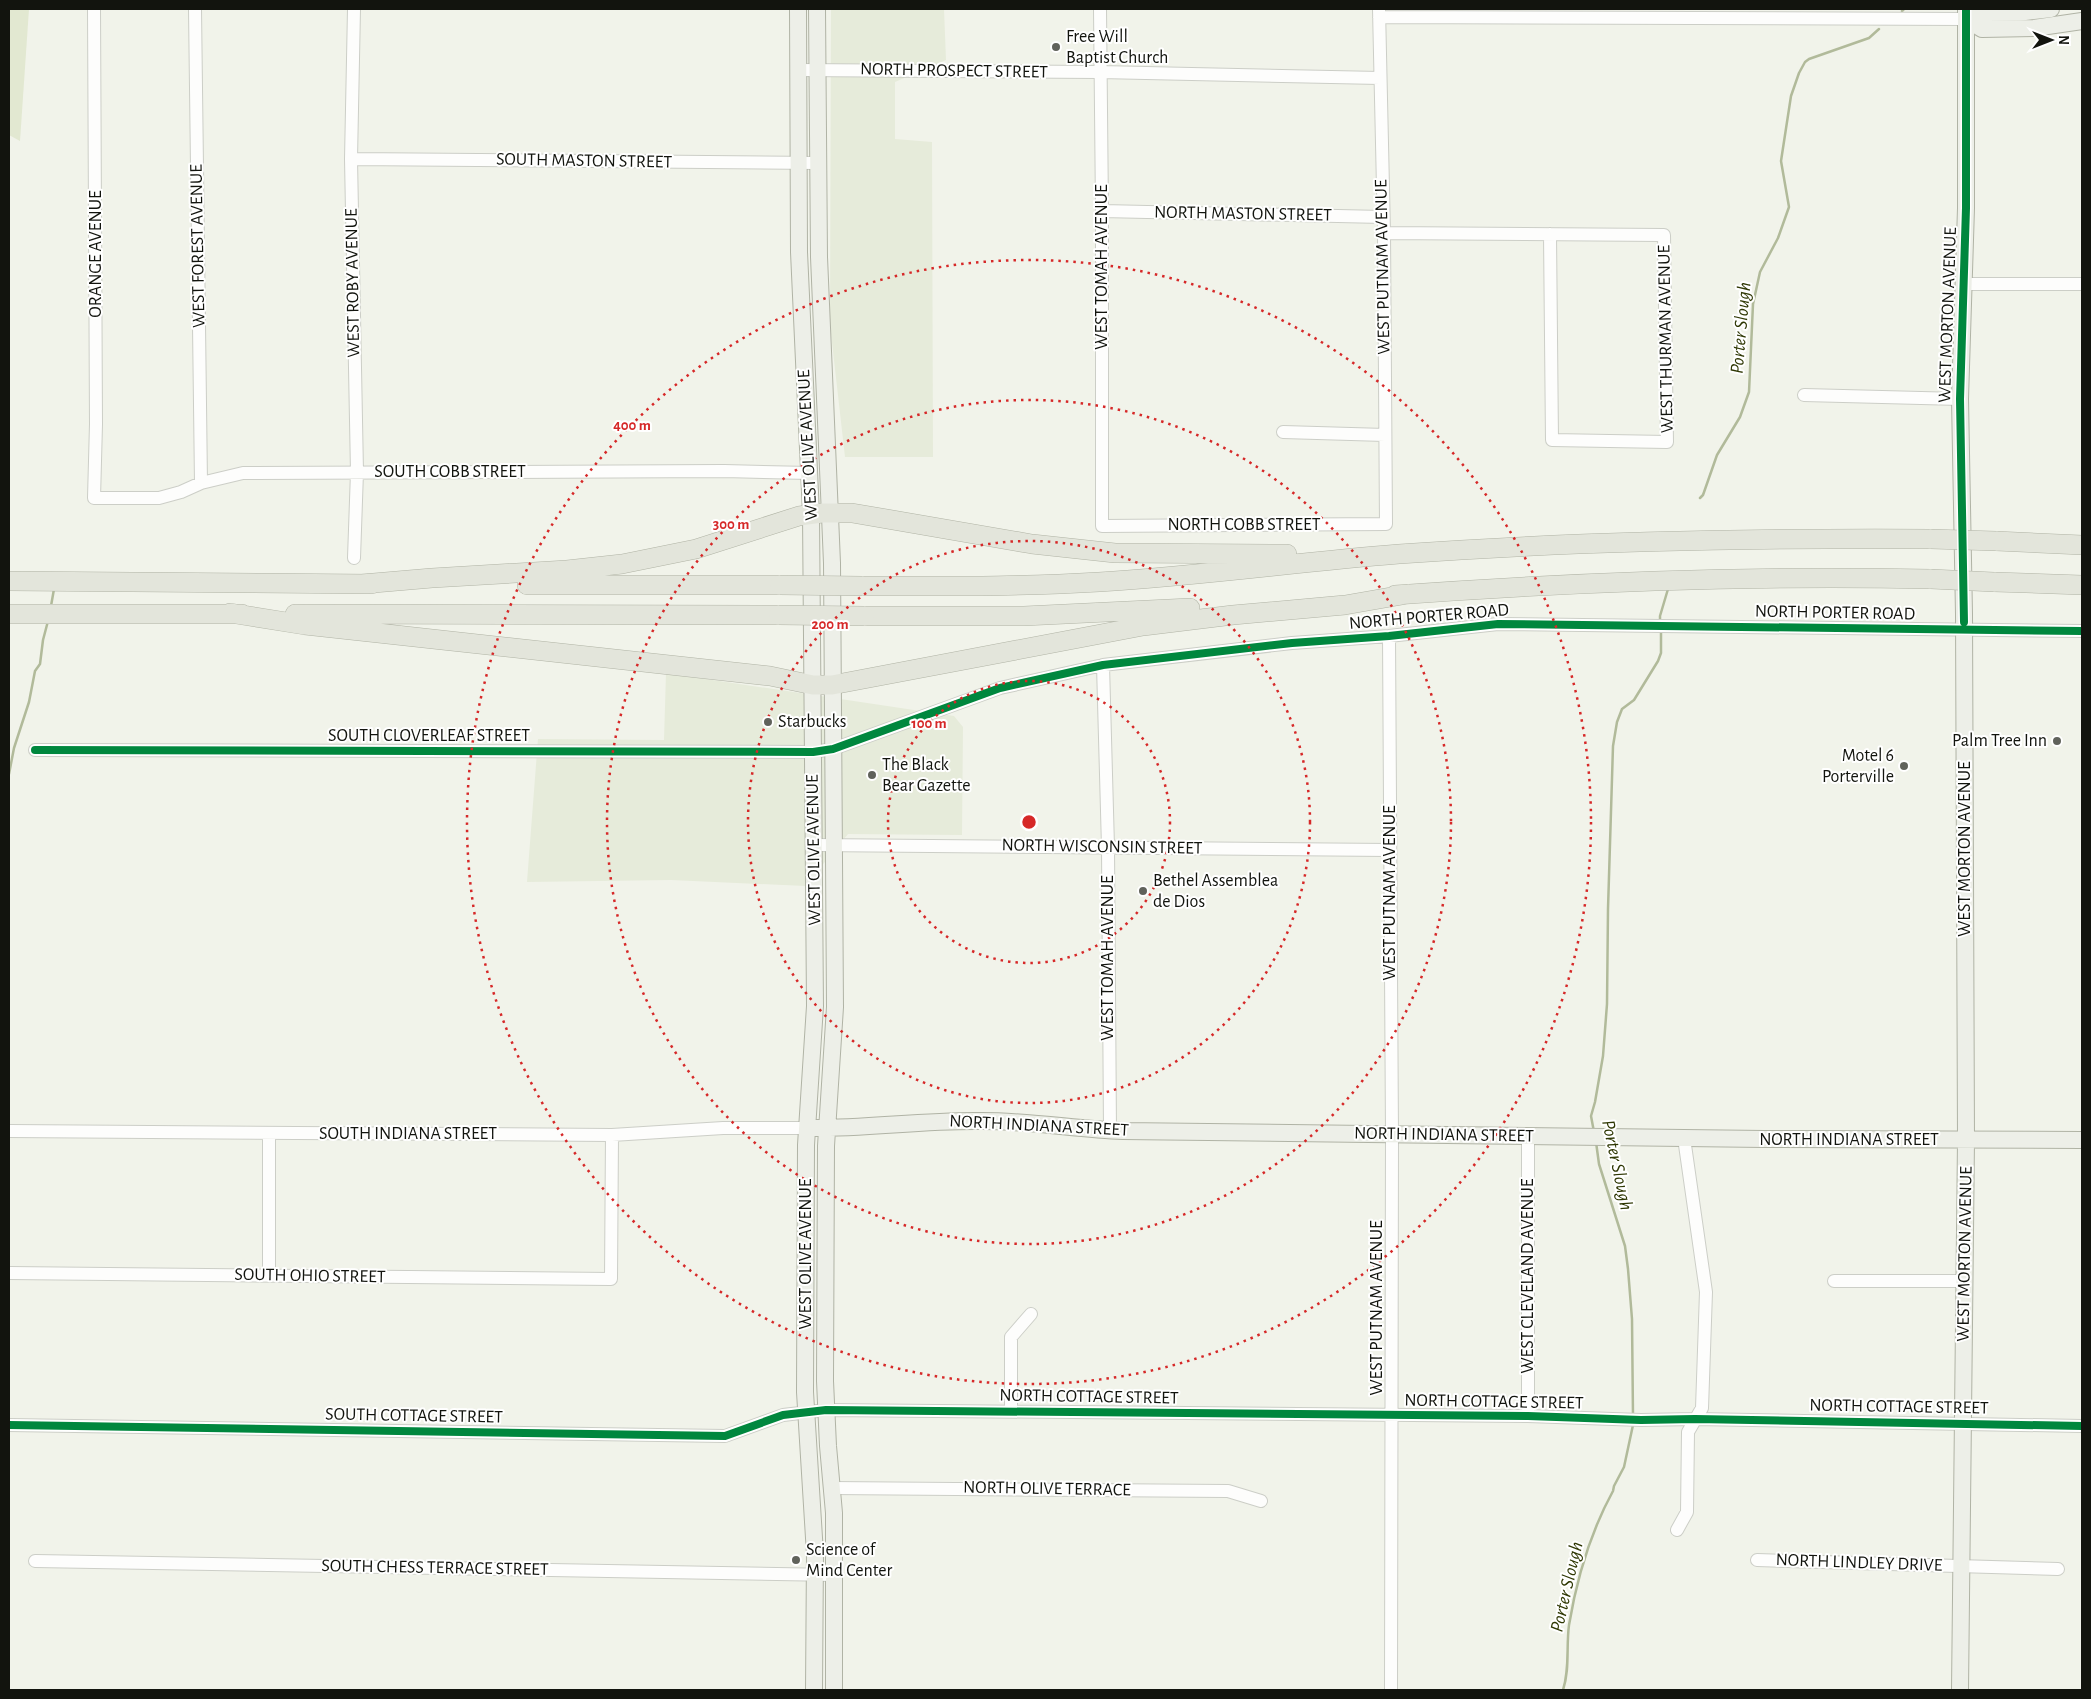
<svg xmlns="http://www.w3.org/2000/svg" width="2091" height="1699" font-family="'Alegreya Sans',sans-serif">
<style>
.built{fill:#e6ebda}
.grass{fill:#e2e8d1}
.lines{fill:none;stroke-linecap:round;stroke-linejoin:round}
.stream{stroke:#b1ba9a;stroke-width:2.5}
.minor-casing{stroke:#cccec7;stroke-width:14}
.major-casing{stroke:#b0b3a5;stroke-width:18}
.highway-casing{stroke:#b0b3a5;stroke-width:20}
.minor{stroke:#fdfdfc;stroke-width:12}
.major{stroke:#edefe8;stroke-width:16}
.highway{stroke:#e3e5db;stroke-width:19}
.highway-bridge-casing{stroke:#b0b3a5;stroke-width:20;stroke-linecap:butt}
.highway-bridge{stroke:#e3e5db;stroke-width:19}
.cycleway-casing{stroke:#fff;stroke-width:11}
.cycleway{stroke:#00873e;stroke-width:8}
.ring{fill:none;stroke:#d62828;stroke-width:2.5;stroke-dasharray:2.5 5}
.poi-dot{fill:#60625b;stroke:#fff;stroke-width:2}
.labels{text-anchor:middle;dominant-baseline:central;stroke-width:4;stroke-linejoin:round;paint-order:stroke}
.poi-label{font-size:18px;fill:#12140e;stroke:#fff;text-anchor:start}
.street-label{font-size:18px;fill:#12140e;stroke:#fff}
.water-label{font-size:19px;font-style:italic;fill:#2e3703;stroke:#fff}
.centre{fill:#d62828;stroke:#fff;stroke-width:2.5}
.ring-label{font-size:15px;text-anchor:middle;font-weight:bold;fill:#d62828;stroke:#fff;stroke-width:4;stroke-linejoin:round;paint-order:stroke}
</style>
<rect width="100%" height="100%" fill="#f1f3ea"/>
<path class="built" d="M831,9H944L946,60L895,82V139L932,142L933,457H845L830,325Z
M666,673L954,716L963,727L962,835L848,834L805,886L671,880L527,882L538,739L664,740Z"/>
<path class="grass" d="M9,9H29L20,141L9,135Z"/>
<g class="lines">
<path class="stream" d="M1902,11L1904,9
M1700,498L1703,495L1717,455L1740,417L1749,392L1753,304L1760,272L1778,238L1789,207L1781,161L1791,96L1799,73L1805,62L1809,59L1869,38L1879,29
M51,606L54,589
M1660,621V616L1668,589
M9,774L14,748L29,702L35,671L40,664L43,640L48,621
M1594,1132L1591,1116L1595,1102L1603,1056L1607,1004L1608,909L1613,746L1617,722L1622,709L1634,700L1658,661L1661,653V629
M1596,1142L1599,1164L1625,1246L1628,1269L1632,1319L1633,1417
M1563,1690C1570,1669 1566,1647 1569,1625C1577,1577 1590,1533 1613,1491L1614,1486L1624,1467L1633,1425"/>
<defs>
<path id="minor" d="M94,9L96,424L94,498H159L181,492L201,483L243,473L724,471L810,473
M195,9L201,483
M354,9L351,159L357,472L354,558
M1100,9L1102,211V526L1386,524L1384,233L1379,9
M1379,17L1966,19
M798,70L1100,72L1380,78
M351,159L817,163
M1102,211L1383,217
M1384,233L1664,235L1667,442L1552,440L1550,234
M1963,284H2082
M1804,395L1960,399
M1283,432L1385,435
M1389,636L1392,1135L1391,1690
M1103,665L1108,847L1110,1131
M35,750L813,752L833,749L1000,688L1103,665L1292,643L1389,636L1498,624L2082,631
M814,845L1390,850
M9,1131L612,1135L723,1128H807
M9,1273L611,1279L612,1135
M269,1275V1134
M1834,1281H1965
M1011,1411V1337L1031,1314
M1528,1416V1136
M9,1425L725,1436L783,1415L826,1410L1528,1416L1641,1420L1695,1419L2082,1426
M831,1488L1228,1491L1261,1501
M1677,1530L1687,1512L1688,1432L1702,1408L1706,1292L1684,1138
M1757,1560L2058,1569
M35,1561L835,1575"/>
<path id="major" d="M798,9L799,252L811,514L815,1006L806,1145L805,1392L815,1554L814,1690
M817,9L819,257L832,563L835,1007L826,1146L825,1381L828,1446L834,1513V1690
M1966,19L1982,29L2034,28L2082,21
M1966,19L1982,13L2025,12L2051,9
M815,1128C871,1128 926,1120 982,1121C1030,1121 1076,1129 1123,1131L1764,1139L2082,1140
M1960,1690L1966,1140L1964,614L1960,399L1966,208V9"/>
<path id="highway" d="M1996,541L2082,545
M9,581L372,584
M1994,582L2082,585
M362,584L432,578L567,570L622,564L696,549L799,516L822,513H852L1032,544L1115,553L1287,554
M527,585H780
M862,586C941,586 1020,587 1099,582C1199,576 1299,562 1399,554C1576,541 1754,538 1931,539
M1395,595C1574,582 1752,575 1931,579
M230,613L305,625L770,676L813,685H832L1143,626L1233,615L1345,605L1408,594
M9,614H242
M295,614L779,615
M864,616H1024L1190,608"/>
</defs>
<use href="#minor" class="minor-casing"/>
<use href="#major" class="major-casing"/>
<use href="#highway" class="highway-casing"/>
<use href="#minor" class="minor"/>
<use href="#major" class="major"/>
<use href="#highway" class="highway"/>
<defs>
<path id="highway-bridge" d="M1931,539L1996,541
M1931,579L1994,582
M780,585L862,586
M779,615L864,616"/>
</defs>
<use href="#highway-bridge" class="highway-bridge-casing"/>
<use href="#highway-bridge" class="highway-bridge"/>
<defs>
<path id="cycleway" d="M1964,622L1960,399L1966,208V9
M35,750L813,752L833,749L1000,688L1103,665L1292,643L1389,636L1498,624L2082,631
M9,1425L725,1436L783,1415L826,1410L1528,1416L1641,1420L1695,1419L2082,1426"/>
</defs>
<use href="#cycleway" class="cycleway-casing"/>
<use href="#cycleway" class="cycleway"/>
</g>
<g class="ring">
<circle cx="1029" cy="822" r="141"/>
<circle cx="1029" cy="822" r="281"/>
<circle cx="1029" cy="822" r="422"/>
<circle cx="1029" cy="822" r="562"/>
</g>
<g class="poi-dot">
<circle cx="1056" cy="47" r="5"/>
<circle cx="768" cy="722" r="5"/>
<circle cx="2057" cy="741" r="5"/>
<circle cx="1904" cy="766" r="5"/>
<circle cx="872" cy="775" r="5"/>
<circle cx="1143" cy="891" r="5"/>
<circle cx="796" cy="1560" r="5"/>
</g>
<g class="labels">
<g class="poi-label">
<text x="1066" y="37">Free Will<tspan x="1066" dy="21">Baptist Church</tspan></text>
<text x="778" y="722">Starbucks</text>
<text x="2047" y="741" text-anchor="end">Palm Tree Inn</text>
<text x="1894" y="756" text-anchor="end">Motel 6<tspan x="1894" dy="21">Porterville</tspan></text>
<text x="882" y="765">The Black<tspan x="882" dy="21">Bear Gazette</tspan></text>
<text x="1153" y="881">Bethel Assemblea<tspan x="1153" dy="21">de Dios</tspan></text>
<text x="806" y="1550">Science of<tspan x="806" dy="21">Mind Center</tspan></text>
</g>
<g class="street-label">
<text transform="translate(954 71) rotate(1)">NORTH PROSPECT STREET</text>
<text transform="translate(584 161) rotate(1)">SOUTH MASTON STREET</text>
<text transform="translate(1243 214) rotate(1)">NORTH MASTON STREET</text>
<text transform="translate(198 246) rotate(-91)">WEST FOREST AVENUE</text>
<text transform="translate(96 254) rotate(-90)">ORANGE AVENUE</text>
<text transform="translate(1102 267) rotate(-90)">WEST TOMAH AVENUE</text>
<text transform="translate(1383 267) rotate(-91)">WEST PUTNAM AVENUE</text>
<text transform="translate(353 283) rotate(-91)">WEST ROBY AVENUE</text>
<text transform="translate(1948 315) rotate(-88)">WEST MORTON AVENUE</text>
<text transform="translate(1666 339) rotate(-91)">WEST THURMAN AVENUE</text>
<text transform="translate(808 445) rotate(-93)">WEST OLIVE AVENUE</text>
<text x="450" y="472">SOUTH COBB STREET</text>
<text x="1244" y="525">NORTH COBB STREET</text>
<text transform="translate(1835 613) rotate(1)">NORTH PORTER ROAD</text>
<text transform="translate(1429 617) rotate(-5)">NORTH PORTER ROAD</text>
<text x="429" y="736">SOUTH CLOVERLEAF STREET</text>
<text transform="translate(1102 847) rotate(1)">NORTH WISCONSIN STREET</text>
<text transform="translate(1965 849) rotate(-90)">WEST MORTON AVENUE</text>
<text transform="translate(814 850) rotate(-91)">WEST OLIVE AVENUE</text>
<text transform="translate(1390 893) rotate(-90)">WEST PUTNAM AVENUE</text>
<text transform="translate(1108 958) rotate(-90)">WEST TOMAH AVENUE</text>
<text transform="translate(1039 1126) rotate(3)">NORTH INDIANA STREET</text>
<text x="408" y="1134">SOUTH INDIANA STREET</text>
<text transform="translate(1444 1135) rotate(1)">NORTH INDIANA STREET</text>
<text x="1849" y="1140">NORTH INDIANA STREET</text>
<text transform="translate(806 1254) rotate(-90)">WEST OLIVE AVENUE</text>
<text transform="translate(1965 1254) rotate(-89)">WEST MORTON AVENUE</text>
<text transform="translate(310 1276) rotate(1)">SOUTH OHIO STREET</text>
<text transform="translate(1528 1276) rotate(-90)">WEST CLEVELAND AVENUE</text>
<text transform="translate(1377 1308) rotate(-90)">WEST PUTNAM AVENUE</text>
<text transform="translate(1089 1397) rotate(1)">NORTH COTTAGE STREET</text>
<text transform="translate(1494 1402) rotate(1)">NORTH COTTAGE STREET</text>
<text transform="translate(1899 1407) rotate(1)">NORTH COTTAGE STREET</text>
<text transform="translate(414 1416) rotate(1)">SOUTH COTTAGE STREET</text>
<text transform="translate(1047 1489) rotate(1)">NORTH OLIVE TERRACE</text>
<text transform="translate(1859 1563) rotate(2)">NORTH LINDLEY DRIVE</text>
<text transform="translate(435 1568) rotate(1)">SOUTH CHESS TERRACE STREET</text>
</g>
<g class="water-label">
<text transform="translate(1741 328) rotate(-85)">Porter Slough</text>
<text transform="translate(1617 1165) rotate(78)">Porter Slough</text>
<text transform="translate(1567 1587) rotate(-77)">Porter Slough</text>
</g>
</g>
<circle cx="1029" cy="822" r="8" class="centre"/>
<g class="ring-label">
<text x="632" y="430">400 m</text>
<text x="731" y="529">300 m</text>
<text x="830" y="629">200 m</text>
<text x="929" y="728">100 m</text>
</g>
<rect width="2091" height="1699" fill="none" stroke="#12140e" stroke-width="20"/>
<g transform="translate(2051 40) rotate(90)" stroke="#ffffff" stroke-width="4" paint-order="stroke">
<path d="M0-4L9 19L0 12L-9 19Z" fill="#12140e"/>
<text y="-8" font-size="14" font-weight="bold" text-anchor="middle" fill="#12140e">N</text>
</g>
</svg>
